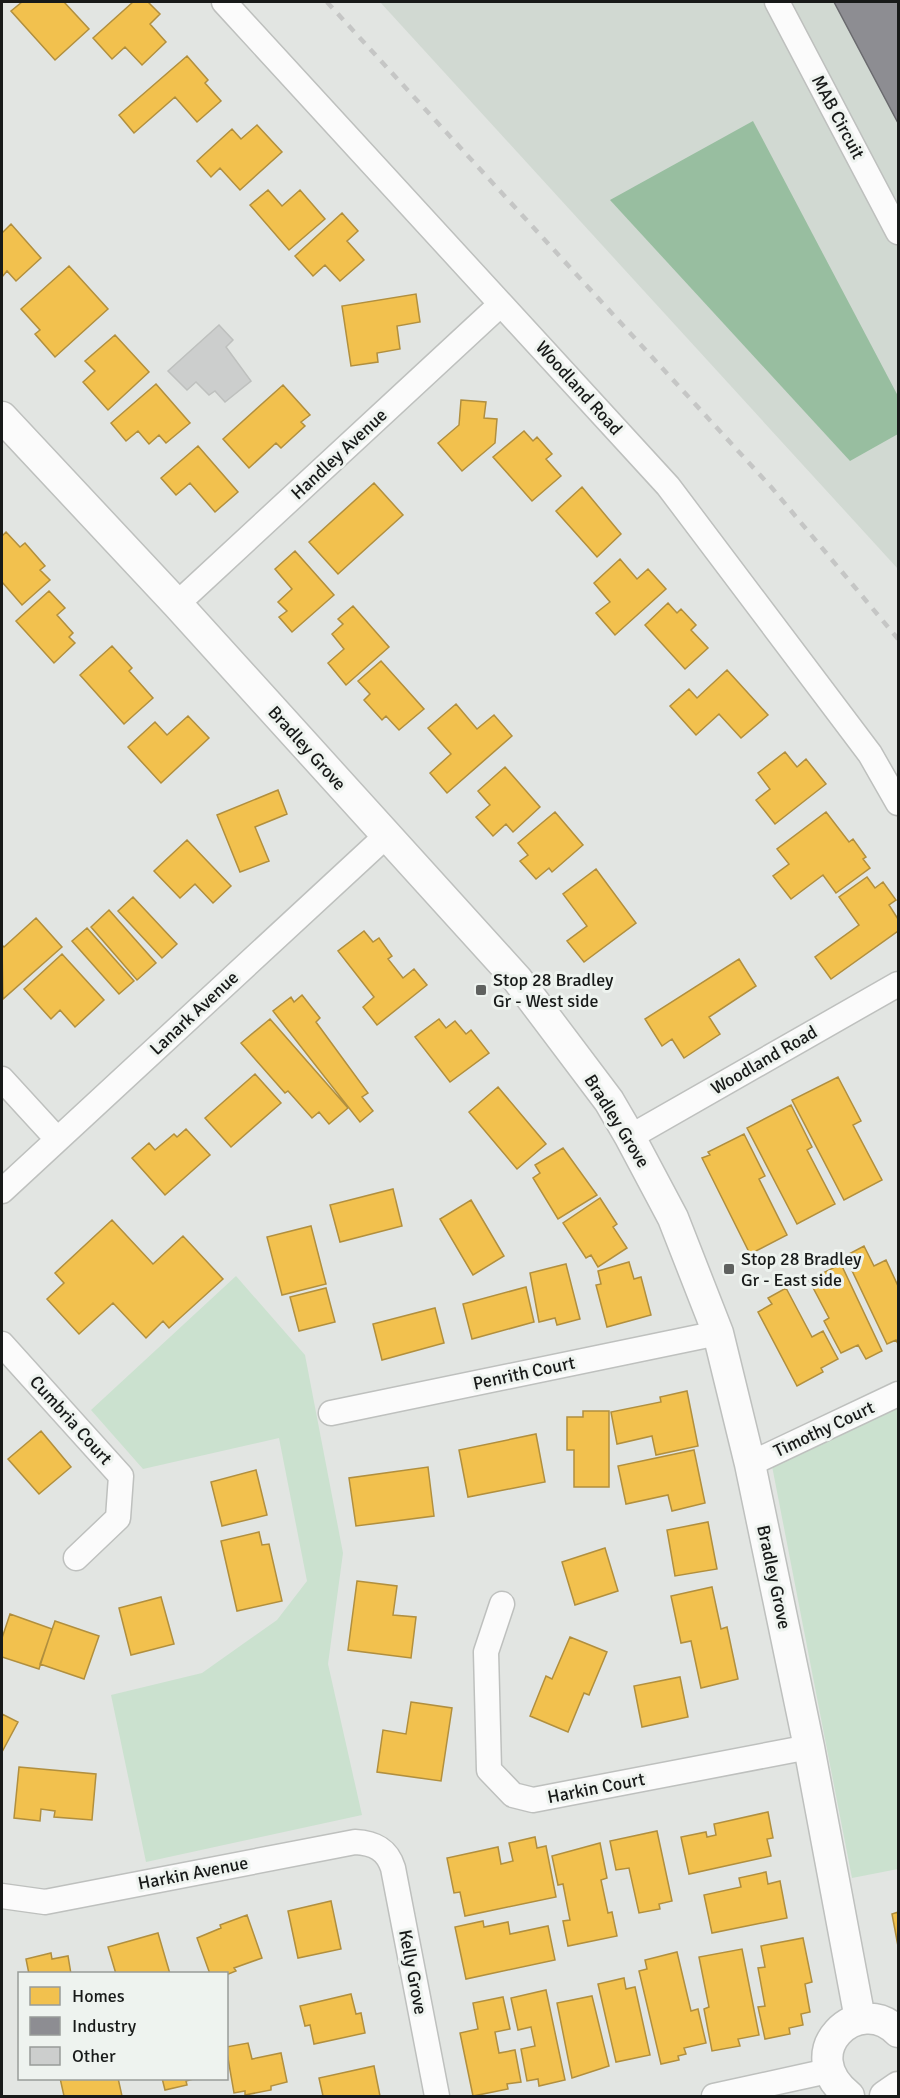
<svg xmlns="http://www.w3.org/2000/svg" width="900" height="2098" font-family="Signika,sans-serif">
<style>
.built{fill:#d1d9d2}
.green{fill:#cbe1cf}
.water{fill:#98bea0}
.homes{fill:#f2c14e;stroke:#b18f3e;stroke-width:1.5}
.industry{fill:#8d8d92;stroke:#6a6a6e;stroke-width:1.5}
.building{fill:#cccecd;stroke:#bec0be;stroke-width:1.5}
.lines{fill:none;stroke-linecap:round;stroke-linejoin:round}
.minor-casing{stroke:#bec0be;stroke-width:27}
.tertiary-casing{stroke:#bec0be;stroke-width:33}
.minor{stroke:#fbfbfb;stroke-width:24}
.tertiary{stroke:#fbfbfb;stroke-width:30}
.rail{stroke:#c5c6c5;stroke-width:4.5;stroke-dasharray:8 8;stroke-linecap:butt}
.poi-dot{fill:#5f615f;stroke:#eef3ef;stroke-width:2}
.labels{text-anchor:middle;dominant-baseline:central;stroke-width:6;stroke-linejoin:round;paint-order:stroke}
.street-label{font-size:18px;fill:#181a19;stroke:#eef3ef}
.poi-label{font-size:18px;fill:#181a19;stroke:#eef3ef;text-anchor:start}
</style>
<rect width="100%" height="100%" fill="#e2e5e2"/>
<path class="built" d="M380,2H898V569Z"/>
<path class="green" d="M236,1276L305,1355L343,1553L328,1664L362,1815L146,1862L111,1695L202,1673L277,1620L307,1581L279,1438L143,1469L91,1410Z
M898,1404V1869L852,1878L772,1466Z"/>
<path class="water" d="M753,121L898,396V434L850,461L610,200Z"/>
<path class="homes" d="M22,2H64L89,29L55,60L11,11Z
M133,2H148L160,14L150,24L166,42L142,65L125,47L112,59L93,38Z
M187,56L208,80L205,83L221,101L197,122L175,97L134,133L119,115Z
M257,125L282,152L240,190L220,168L211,177L197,161L232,129L241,139Z
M268,190L282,206L300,190L325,219L289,250L250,205Z
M342,213L358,231L347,241L364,260L340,281L325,265L313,276L295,256Z
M11,224L41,258L16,281L7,271L2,277V233Z
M69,266L108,309L55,357L35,334L40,330L21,309Z
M416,294L420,322L397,326L400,349L377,353L378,362L351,366L342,306Z
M115,335L149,372L108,410L83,382L95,371L85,361Z
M156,384L190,423L166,443L159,435L149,444L138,431L126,441L111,423Z
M283,385L310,415L301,422L305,426L281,448L276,443L249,468L223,439Z
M461,400L486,402L484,418L497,419L495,443L462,471L438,443L459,425Z
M524,431L533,441L537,437L552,454L546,459L561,476L532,501L493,457Z
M198,446L238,492L215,512L190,483L176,495L161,478Z
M374,483L403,515L338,574L309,542Z
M582,487L621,534L597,557L556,511Z
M6,532L20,547L25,543L45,566L40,570L50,580L22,605L2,582V536Z
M295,551L334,595L292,632L279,617L287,611L278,602L292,589L275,569Z
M620,559L637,579L648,569L666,589L615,635L596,613L610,602L594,583Z
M49,591L65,608L57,615L73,633L69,637L75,643L54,663L16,621Z
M668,603L677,613L681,609L696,625L691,630L708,648L685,669L645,625Z
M353,606L389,647L346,685L328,663L344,649L332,634L343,624L338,619Z
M112,646L132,668L129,671L153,698L124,724L80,675Z
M381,661L424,709L399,730L386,716L382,720L364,700L370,694L358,681Z
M727,670L768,715L741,738L719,714L696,735L670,706L689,689L697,698Z
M456,704L477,729L494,715L512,736L447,793L430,773L451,754L428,728Z
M188,716L209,738L161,783L128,747L155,722L167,735Z
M785,752L797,767L806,759L826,784L775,824L756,800L770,789L758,773Z
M505,767L540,807L513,832L506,824L493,836L476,817L490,805L478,791Z
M278,790L287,814L255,827L269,861L240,872L217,815Z
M555,812L583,845L552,872L549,868L536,879L520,861L528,855L518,843Z
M826,812L849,842L853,839L866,857L863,859L870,868L836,893L823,875L791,899L773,876L789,864L777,849Z
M187,840L231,886L213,903L195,884L180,898L154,871Z
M596,869L636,923L584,962L567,941L587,926L563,894Z
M867,877L875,888L883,882L896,900L889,905L898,919V931L831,979L815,957L859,925L839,897Z
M133,897L177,944L162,958L118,911Z
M109,910L156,963L137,980L91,927Z
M36,918L62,947L3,999L2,945L4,947Z
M87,928L134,981L119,994L72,941Z
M364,931L373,942L379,938L392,956L388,959L403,978L414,969L427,985L377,1025L363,1007L374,997L338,951Z
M62,954L104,1000L75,1027L60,1010L51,1019L24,989Z
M739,959L756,986L709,1017L720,1034L684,1058L672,1039L662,1046L645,1019Z
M302,995L320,1018L316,1022L368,1093L362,1097L373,1111L360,1122L273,1011L291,997L294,1002Z
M270,1019L348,1108L329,1124L319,1112L312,1118L288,1091L285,1093L241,1043Z
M439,1019L446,1028L455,1021L466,1034L471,1030L489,1053L450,1082L415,1037Z
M255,1074L281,1103L231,1147L205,1118Z
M838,1077L861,1121L853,1125L882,1180L844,1200L792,1100Z
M498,1087L546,1144L517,1169L469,1112Z
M791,1105L812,1147L807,1150L835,1204L797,1224L747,1128Z
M186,1129L210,1155L165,1195L132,1158L149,1143L155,1150L174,1134L177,1137Z
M744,1134L765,1176L759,1179L787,1235L750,1254L702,1158L710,1155L708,1152Z
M563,1148L597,1195L558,1219L533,1178L540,1173L535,1165Z
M393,1189L402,1226L340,1242L330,1205Z
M600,1198L617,1224L613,1227L627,1248L598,1267L591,1255L586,1258L563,1223Z
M471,1200L504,1256L473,1275L440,1219Z
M112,1220L153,1264L183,1236L223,1279L169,1328L163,1321L146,1338L113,1303L79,1334L47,1299L64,1283L55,1273Z
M311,1226L326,1284L282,1295L267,1237Z
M864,1246L874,1266L886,1260L898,1286V1344L896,1340L887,1344L845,1256Z
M629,1262L634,1279L641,1277L651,1315L607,1327L596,1285L601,1284L598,1271Z
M566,1264L580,1319L557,1325L555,1318L539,1322L530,1273Z
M841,1264L882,1351L866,1359L858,1345L841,1353L824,1321L829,1318L809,1280Z
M526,1287L534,1322L472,1339L463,1304Z
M326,1288L335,1322L299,1331L290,1297Z
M786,1288L812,1337L823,1331L838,1359L821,1368L823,1372L797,1386L758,1312L772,1304L768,1298Z
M435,1308L444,1343L382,1360L373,1324Z
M687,1391L698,1446L656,1455L652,1436L617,1444L611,1412L661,1402L660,1397Z
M583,1411H609V1487H574V1450H567V1417H583Z
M41,1431L71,1467L39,1494L8,1459Z
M536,1434L545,1482L468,1497L459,1450Z
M694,1450L705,1503L672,1511L668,1495L626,1504L618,1466Z
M428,1467L434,1516L356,1526L349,1478Z
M256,1470L267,1515L222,1526L211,1482Z
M708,1522L717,1569L675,1576L667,1530Z
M259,1532L262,1545L269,1544L282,1601L237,1611L221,1541Z
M605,1548L618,1591L575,1605L562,1562Z
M357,1581L397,1586L393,1615L416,1617L411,1658L348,1650Z
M712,1587L721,1629L727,1627L738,1679L701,1688L691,1641L681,1643L671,1596Z
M161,1597L174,1644L131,1655L119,1608Z
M10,1614L52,1629L39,1669L2,1657V1638Z
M55,1621L99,1636L84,1679L40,1664Z
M570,1637L607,1652L589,1695L584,1693L568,1732L530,1716L546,1676L552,1679Z
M680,1677L688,1717L642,1727L634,1686Z
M411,1702L452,1708L441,1781L377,1772L383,1730L406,1734Z
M2,1714L18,1722L2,1752Z
M19,1767L96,1774L92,1820L54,1817L55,1811L41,1809L40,1821L14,1818Z
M768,1812L773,1838L767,1839L771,1856L689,1874L681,1837L706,1832L707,1837L716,1835L714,1824Z
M657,1831L672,1901L659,1904L660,1909L639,1913L629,1868L616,1870L610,1841Z
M535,1837L537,1848L546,1846L556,1897L465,1916L460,1892L454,1893L447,1858L498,1847L501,1864L513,1861L509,1843Z
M600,1843L607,1878L601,1880L608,1913L612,1912L617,1936L568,1946L563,1921L570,1920L563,1884L558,1885L552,1856Z
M766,1872L768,1884L780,1881L787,1918L712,1933L704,1895L741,1887L739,1878Z
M331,1901L341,1949L298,1958L288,1911Z
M898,1912V1946L892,1914Z
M247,1915L262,1958L234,1968L236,1971L226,1975L210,1974L197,1938L221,1928L220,1925Z
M483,1921L484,1927L508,1922L510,1934L548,1926L555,1960L466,1979L455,1927Z
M158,1933L170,1974H116L108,1947Z
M803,1938L812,1982L805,1984L810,2012L801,2014L803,2025L789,2028L790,2034L765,2039L758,2007L765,2006L758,1968L765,1967L761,1946Z
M742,1949L759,2035L738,2039L740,2046L712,2051L704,2009L709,2007L699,1957Z
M677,1952L691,2011L698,2009L706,2043L684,2048L686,2054L678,2056L679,2060L661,2064L639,1971L647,1969L645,1960Z
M51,1953L52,1959L68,1956L71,1974H29L26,1959Z
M624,1978L626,1989L635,1987L650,2055L616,2062L598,1984Z
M546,1990L565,2080L539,2086L538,2079L527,2081L521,2049L535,2046L531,2027L518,2030L511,1998Z
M351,1994L356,2014L361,2013L365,2033L314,2044L310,2025L305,2026L300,2006Z
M592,1996L609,2066L572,2078L557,2003Z
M503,1997L510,2029L495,2032L499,2053L515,2050L521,2082L507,2084L508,2089L473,2096L460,2033L478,2029L473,2003Z
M248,2043L252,2059L281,2053L287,2082L271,2086V2090L245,2095V2091L234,2093L226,2047Z
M374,2066L380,2096H323L319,2078Z
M60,2078H118L122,2096H64Z
M162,2078H197L186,2081L187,2085L165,2090Z"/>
<path class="industry" d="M834,2H898V123Z"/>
<path class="building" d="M219,325L233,340L226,347L251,381L225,402L215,391L209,395L196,382L187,390L168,371Z"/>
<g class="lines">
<defs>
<path id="minor" d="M224,2L668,486L870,754L898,803
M777,2L898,232
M177,604L501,304
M2,1079L57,1139
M630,1137L898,984
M2,1191L387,835
M2,1344L121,1476L118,1518L76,1558
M331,1413L718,1333
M750,1464L898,1394
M502,1604L486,1652L489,1770L513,1795L533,1800L809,1747
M2,1896L45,1902L355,1842C374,1843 387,1849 393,1868L437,2096
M714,2096L828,2071"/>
<path id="tertiary" d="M2,417L177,604L517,979L609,1101L630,1137L673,1218L718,1333L750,1464L809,1747L860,2019
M849,2096C793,2052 859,1991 898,2032
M885,2096L898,2087"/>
</defs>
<use href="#minor" class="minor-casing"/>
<use href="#tertiary" class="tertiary-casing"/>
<use href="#minor" class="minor"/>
<use href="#tertiary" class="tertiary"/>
<path class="rail" d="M327,2L772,488L898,639"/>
</g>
<g class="poi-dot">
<rect x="475" y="984" width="12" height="12" rx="3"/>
<rect x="723" y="1263" width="12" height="12" rx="3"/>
</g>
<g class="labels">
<g class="street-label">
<text transform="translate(838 117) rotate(62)">MAB Circuit</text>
<text transform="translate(579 388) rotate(48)">Woodland Road</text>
<text transform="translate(339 454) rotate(-43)">Handley Avenue</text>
<text transform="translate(307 748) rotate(48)">Bradley Grove</text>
<text transform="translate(194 1013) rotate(-43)">Lanark Avenue</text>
<text transform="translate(764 1060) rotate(-30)">Woodland Road</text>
<text transform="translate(617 1121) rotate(58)">Bradley Grove</text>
<text transform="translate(524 1373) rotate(-12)">Penrith Court</text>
<text transform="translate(71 1420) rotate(48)">Cumbria Court</text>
<text transform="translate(824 1429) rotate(-25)">Timothy Court</text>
<text transform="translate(774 1577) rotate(78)">Bradley Grove</text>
<text transform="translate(596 1788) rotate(-11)">Harkin Court</text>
<text transform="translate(193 1873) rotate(-11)">Harkin Avenue</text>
<text transform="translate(413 1972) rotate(79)">Kelly Grove</text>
</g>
<g class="poi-label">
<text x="493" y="980">Stop 28 Bradley<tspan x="493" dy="21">Gr - West side</tspan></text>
<text x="741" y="1259">Stop 28 Bradley<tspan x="741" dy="21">Gr - East side</tspan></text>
</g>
</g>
<rect width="900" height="2098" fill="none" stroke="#181a19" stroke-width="6"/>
<rect x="18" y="1972" width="210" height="108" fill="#eef3ef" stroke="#989c99" stroke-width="1.5"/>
<rect x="30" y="1987" width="30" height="18" fill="#f2c14e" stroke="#989c99" stroke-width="1.5"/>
<text x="72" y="2002" font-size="18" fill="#181a19">Homes</text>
<rect x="30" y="2017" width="30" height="18" fill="#8d8d92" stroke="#989c99" stroke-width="1.5"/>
<text x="72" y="2032" font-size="18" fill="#181a19">Industry</text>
<rect x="30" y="2047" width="30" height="18" fill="#cccecd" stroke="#989c99" stroke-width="1.5"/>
<text x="72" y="2062" font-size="18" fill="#181a19">Other</text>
</svg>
